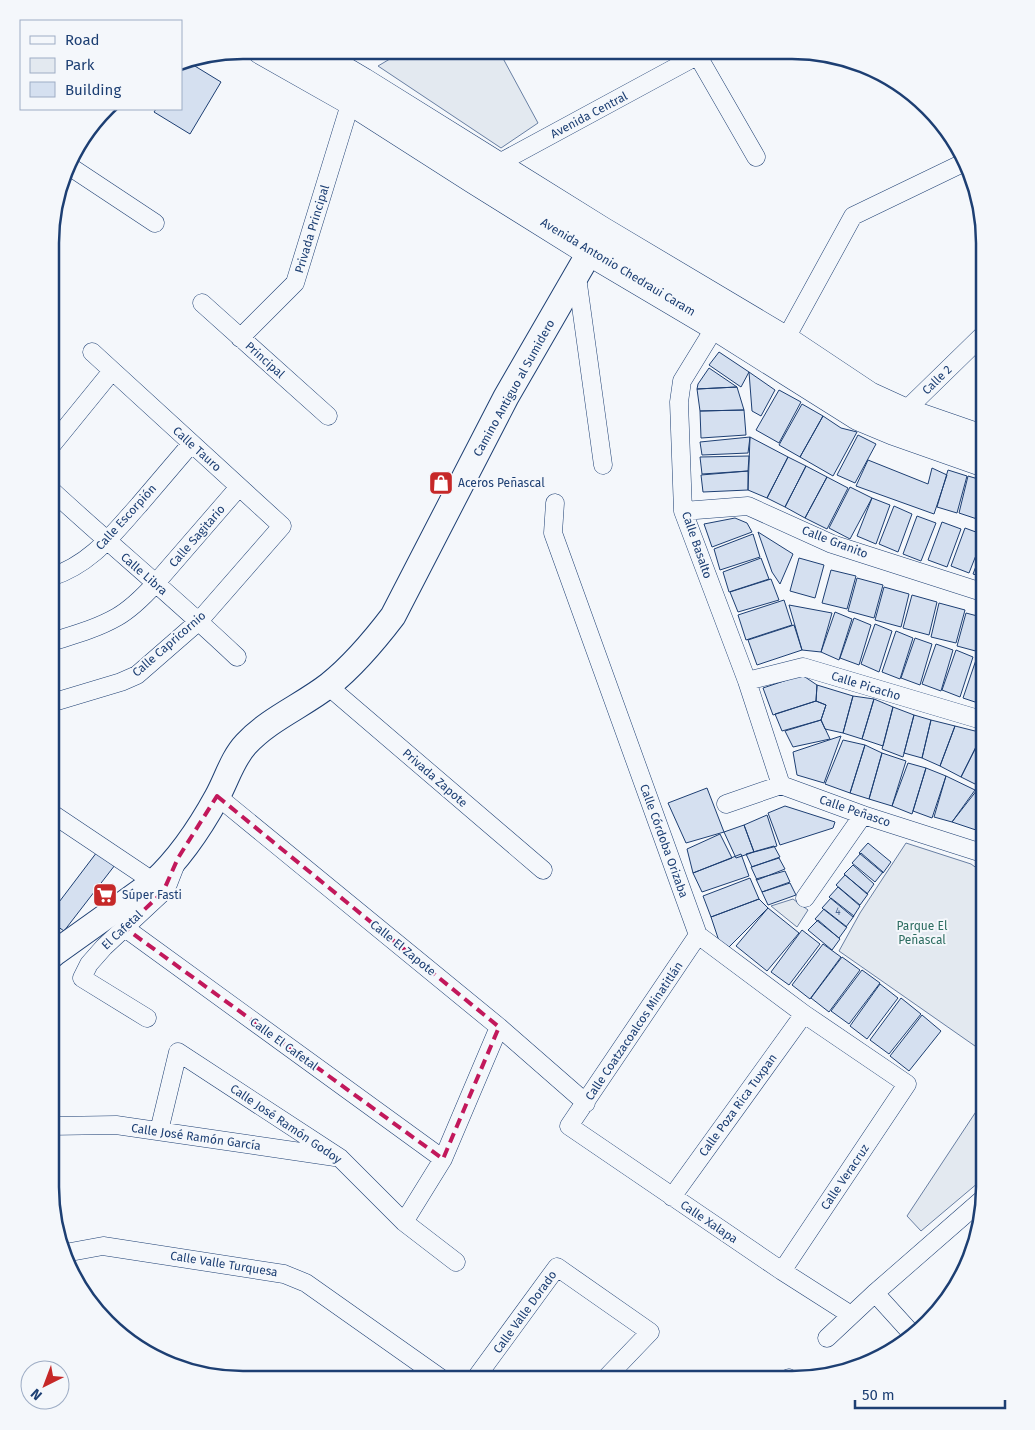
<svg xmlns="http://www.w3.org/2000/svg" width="1035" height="1430" font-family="'Fira Sans',sans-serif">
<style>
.green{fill:#e3e9f0;stroke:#687fa3}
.building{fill:#d5e0f0;stroke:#1d3f73}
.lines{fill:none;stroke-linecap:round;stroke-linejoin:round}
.minor-casing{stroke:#1d3f73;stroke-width:19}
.secondary-casing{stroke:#1d3f73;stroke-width:27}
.primary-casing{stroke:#1d3f73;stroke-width:29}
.minor{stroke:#f4f7fb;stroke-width:18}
.secondary{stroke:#f4f7fb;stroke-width:25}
.primary{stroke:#f4f7fb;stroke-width:28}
.marked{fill:none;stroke:#c2185b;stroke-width:4;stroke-dasharray:10 6;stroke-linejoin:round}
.labels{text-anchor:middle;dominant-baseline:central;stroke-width:4;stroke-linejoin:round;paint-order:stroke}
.number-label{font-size:10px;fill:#4b6792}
.street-label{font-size:12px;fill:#1d3f73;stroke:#f4f7fb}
.poi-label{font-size:12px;fill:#1d3f73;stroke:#f4f7fb;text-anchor:start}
.park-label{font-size:12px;fill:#2c6c60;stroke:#f4f7fb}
.rim{fill:none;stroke:#1d3f73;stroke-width:2.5}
</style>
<rect width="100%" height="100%" fill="#f4f7fb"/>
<path class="green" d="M405,50L499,51L538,123L501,148L378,66Z
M906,843L971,864L985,874V1053L839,951L860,913Z
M793,899L808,910L797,927L771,906Z
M985,1098V1177L921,1231L907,1216Z"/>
<path class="building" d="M185,60L221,82L190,134L154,112L156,109H181V66Z
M719,352L749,372L741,387L709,365Z
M709,368L737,387L697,389L698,384Z
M749,372L775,390L761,416L752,411Z
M737,387L744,410L700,411L697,389Z
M779,390L801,402L779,443L756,430Z
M802,404L823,416L800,457L779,445Z
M744,410L746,435L701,438L700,411Z
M823,416L841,428L857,432L833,476L800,457Z
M858,435L876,444L855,483L837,475Z
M750,437L748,453L702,455L700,442Z
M750,437L788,457L767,498L748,490Z
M749,456L748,471L702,474L700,457Z
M788,457L806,466L785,507L767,498Z
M868,460L928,484L932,468L947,475L934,514L856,486Z
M806,466L827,477L805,518L785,507Z
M948,470L967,476L957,513L937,507Z
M748,471V490L703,492L701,475Z
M968,476L985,481V494L977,519L959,513Z
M827,477L848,488L827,529L805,518Z
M850,487L872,498L850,539L829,528Z
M872,498L890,505L876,544L857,536Z
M985,499V519L979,518Z
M894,506L912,514L898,552L879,544Z
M917,516L936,523L921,561L903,554Z
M735,518L747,523L752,532L712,547L704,524Z
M942,522L961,529L947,567L928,560Z
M965,528L984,535L969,573L951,566Z
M758,532L793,554L780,584L772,572Z
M753,534L760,557L720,570L714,549Z
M985,543V578L973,574Z
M761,558L769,579L729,592L723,572Z
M799,558L824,565L815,598L790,591Z
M831,570L856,576L847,609L822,603Z
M857,578L883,585L874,618L848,611Z
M771,579L779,600L738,612L730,592Z
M884,587L909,594L901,627L875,620Z
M912,595L937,602L929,635L903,628Z
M784,600L792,625L746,640L738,615Z
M939,603L965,610L956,643L931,637Z
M789,605L832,613L821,652L802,650Z
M835,612L852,619L839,660L821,652Z
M966,613L985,618V644L983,653L957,646Z
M854,618L871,625L859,665L840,658Z
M875,624L892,631L879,672L861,664Z
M794,625L802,650L757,665L748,640Z
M896,631L913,638L900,679L882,672Z
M915,638L932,644L920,685L901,678Z
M936,644L953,650L941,691L922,684Z
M956,650L973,657L960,697L942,690Z
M977,657L985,660V693L981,704L963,698Z
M802,675L817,685L816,701L773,715L763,688Z
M817,685L853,696L843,733L825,729L821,720L826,705L816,701Z
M853,696L874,699L862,739L843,733Z
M874,699L893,707L883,746L862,739Z
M816,701L826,705L821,720L782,731L775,714Z
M893,707L914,715L903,757L882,749Z
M914,715L931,720L922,758L904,753Z
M821,720L830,739L793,747L785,731Z
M931,720L955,726L940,766L922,758Z
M955,726L983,733L961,777L940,766Z
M983,733L985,734V774L977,785L961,777Z
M841,736L824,783L797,775L793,752Z
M843,740L865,745L850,793L825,784Z
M865,745L882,753L869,799L850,793Z
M882,753L906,761L892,806L869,799Z
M908,763L926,768L912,814L892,806Z
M926,768L946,776L932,818L913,811Z
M946,776L975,790L952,822L934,817Z
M985,776V795L977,790Z
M707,788L724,832L686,843L668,803Z
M977,790L985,795V833L952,822Z
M785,806L835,822L833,828L780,845L768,813Z
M767,815L777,846L754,852L744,825Z
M744,825L754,852L736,858L724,832Z
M720,834L732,858L693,873L687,849Z
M868,843L891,862L883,873L859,853Z
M774,846L780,857L752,867L746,854Z
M97,852L115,865L64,931L50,921V914Z
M861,853L883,872L875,882L852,863Z
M741,854L749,876L702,892L693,873Z
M779,858L785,869L757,880L751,867Z
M853,865L874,884L867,894L844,874Z
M785,871L790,882L762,892L756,879Z
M845,875L868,894L860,905L836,885Z
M750,878L759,899L711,917L703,896Z
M790,883L796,895L768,905L762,892Z
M838,887L860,906L853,917L829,897Z
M831,898L854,916L846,927L822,908Z
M759,899L768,908L729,947L719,941L711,917Z
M768,908L799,933L767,971L736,946Z
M824,909L847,927L839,938L815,919Z
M818,920L840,939L832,950L808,930Z
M802,930L820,944L789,985L771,972Z
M823,944L841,957L810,999L792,985Z
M842,957L860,970L829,1012L811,998Z
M862,970L880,983L849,1024L831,1011Z
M880,984L898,998L867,1039L850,1026Z
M901,998L921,1014L889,1054L870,1040Z
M922,1015L941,1031L909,1071L890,1056Z"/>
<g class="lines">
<defs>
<path id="minor" d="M695,51L756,157
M69,166L155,223
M490,168L706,51
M577,277L603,465
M202,303L328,416
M720,319L682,381L679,402L683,511L747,681L781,785
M240,338L295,283L351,101
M785,340L853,216L963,163L966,160
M900,420L904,412L985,333
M51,446L112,371
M51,490C113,547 177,600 237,657
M555,503L553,533L698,935L804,1014L907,1084L782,1271
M683,511L748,506L832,544L985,593
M51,577C91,564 112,535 139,505C156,485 174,464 191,444
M51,642C73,635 96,629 117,617C131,609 144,596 155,584L239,487
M747,681L803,667L985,721
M328,686L543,870
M51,703L121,682L137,675L199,621L282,526L92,352
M217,796L499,1027L586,1103
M726,804L781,785L863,815L985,854
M51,813L154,882
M805,898L863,815
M125,928L443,1159
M698,935L569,1126L782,1271L851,1315
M147,1018L82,978L89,964L104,947L163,892L168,884L175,866
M50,1126L116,1125L335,1157
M159,1131L178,1052L340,1158L404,1222L456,1262
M672,1197L804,1014
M404,1222L443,1159L499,1027
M65,1253L103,1246L284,1274L306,1283L442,1379
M875,1293L914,1336
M827,1338L875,1293L985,1197
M475,1379L557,1267L650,1332L605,1379
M786,1380L789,1378L790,1380"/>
<path id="secondary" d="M50,957L56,952L154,882C180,858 200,828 217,797C227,779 232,759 246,744C269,719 302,706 329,685C354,665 374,641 393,616L506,397L599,236"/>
<path id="primary" d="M261,50L351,101L473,179L590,252L715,326L858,416L894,431L985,463
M309,50L363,82L602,231L785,340L869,396L904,412L985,440"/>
</defs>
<use href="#minor" class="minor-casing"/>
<use href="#secondary" class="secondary-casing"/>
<use href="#primary" class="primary-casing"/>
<use href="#minor" class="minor"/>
<use href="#secondary" class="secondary"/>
<use href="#primary" class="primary"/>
</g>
<path class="marked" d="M217,796L499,1027L443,1159L125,928L163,892L178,858Z"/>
<defs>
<symbol id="shop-square" viewBox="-11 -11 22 22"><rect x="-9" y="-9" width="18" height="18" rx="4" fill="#c62828" stroke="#f4f7fb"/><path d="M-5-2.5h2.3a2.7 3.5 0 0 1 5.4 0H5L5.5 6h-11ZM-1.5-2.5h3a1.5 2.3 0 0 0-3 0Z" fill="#fff"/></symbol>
<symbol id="supermarket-square" viewBox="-11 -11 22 22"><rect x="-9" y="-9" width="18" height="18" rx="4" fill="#c62828" stroke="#f4f7fb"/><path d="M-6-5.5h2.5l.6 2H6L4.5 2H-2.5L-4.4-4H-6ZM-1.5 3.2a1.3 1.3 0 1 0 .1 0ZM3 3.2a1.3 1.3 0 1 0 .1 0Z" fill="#fff"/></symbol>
</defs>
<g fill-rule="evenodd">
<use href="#shop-square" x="427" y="469" width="28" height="28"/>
<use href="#supermarket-square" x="91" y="881" width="28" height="28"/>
</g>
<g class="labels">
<g class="number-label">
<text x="838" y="912">4</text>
</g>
<g class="street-label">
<text transform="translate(589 115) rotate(-28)">Avenida Central</text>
<text transform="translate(312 229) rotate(-73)">Privada Principal</text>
<text transform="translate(618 267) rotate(31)">Avenida Antonio Chedraui Caram</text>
<text transform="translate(265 360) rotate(42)">Principal</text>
<text transform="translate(937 380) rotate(-44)">Calle 2</text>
<text transform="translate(514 388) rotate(-61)">Camino Antiguo al Sumidero</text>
<text transform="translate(197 449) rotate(42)">Calle Tauro</text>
<text transform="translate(126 517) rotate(-48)">Calle Escorpión</text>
<text transform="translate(197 536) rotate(-49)">Calle Sagitario</text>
<text transform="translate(835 542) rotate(21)">Calle Granito</text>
<text transform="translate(697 545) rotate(71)">Calle Basalto</text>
<text transform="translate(144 574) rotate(41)">Calle Libra</text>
<text transform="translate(169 644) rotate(-41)">Calle Capricornio</text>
<text transform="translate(866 686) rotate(17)">Calle Picacho</text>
<text transform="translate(435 778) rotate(41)">Privada Zapote</text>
<text transform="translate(855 811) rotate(19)">Calle Peñasco</text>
<text transform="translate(664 841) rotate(70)">Calle Córdoba Orizaba</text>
<text transform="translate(122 930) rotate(-43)">El Cafetal</text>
<text transform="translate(403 948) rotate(39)">Calle El Zapote</text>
<text transform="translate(634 1031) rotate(-56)">Calle Coatzacoalcos Minatitlán</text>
<text transform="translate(284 1044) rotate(36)">Calle El Cafetal</text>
<text transform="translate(738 1105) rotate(-54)">Calle Poza Rica Tuxpan</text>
<text transform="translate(286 1124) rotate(34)">Calle José Ramón Godoy</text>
<text transform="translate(196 1137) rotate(8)">Calle José Ramón García</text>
<text transform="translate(845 1177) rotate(-56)">Calle Veracruz</text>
<text transform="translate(709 1222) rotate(34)">Calle Xalapa</text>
<text transform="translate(224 1264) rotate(9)">Calle Valle Turquesa</text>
<text transform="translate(525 1312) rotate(-54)">Calle Valle Dorado</text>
</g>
<g class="poi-label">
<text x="458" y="483">Aceros Peñascal</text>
<text x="122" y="895">Súper Fasti</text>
</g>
<g class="park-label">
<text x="922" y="926">Parque El<tspan x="922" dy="14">Peñascal</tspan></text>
</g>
</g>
<path d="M0 0H1035V1430H0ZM243 59H792A184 184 0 0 1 976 243V1187A184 184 0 0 1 792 1371H243A184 184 0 0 1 59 1187V243A184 184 0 0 1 243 59Z" fill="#f4f7fb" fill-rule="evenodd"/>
<path class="rim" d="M243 59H792A184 184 0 0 1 976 243V1187A184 184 0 0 1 792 1371H243A184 184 0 0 1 59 1187V243A184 184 0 0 1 243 59Z"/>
<rect x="20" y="20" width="162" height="90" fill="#f4f7fb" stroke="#9eadc5"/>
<rect x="30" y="36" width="25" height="8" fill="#f4f7fb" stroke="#9eadc5"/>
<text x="65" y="45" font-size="15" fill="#1d3f73">Road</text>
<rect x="30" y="58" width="25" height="15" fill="#e3e9f0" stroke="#9eadc5"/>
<text x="65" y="70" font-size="15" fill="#1d3f73">Park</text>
<rect x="30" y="82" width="25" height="15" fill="#d5e0f0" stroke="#9eadc5"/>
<text x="65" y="95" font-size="15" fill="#1d3f73">Building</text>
<g transform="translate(45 1385) rotate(222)"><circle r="24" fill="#f4f7fb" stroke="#9eadc5"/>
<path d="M0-4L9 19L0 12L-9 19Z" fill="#c62828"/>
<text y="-8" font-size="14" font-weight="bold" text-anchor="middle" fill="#1d3f73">N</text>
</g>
<path d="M855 1400v8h150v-8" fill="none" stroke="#1d3f73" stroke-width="2.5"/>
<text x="862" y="1400" font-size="15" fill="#1d3f73" stroke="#f4f7fb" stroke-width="4" paint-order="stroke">50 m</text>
</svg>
